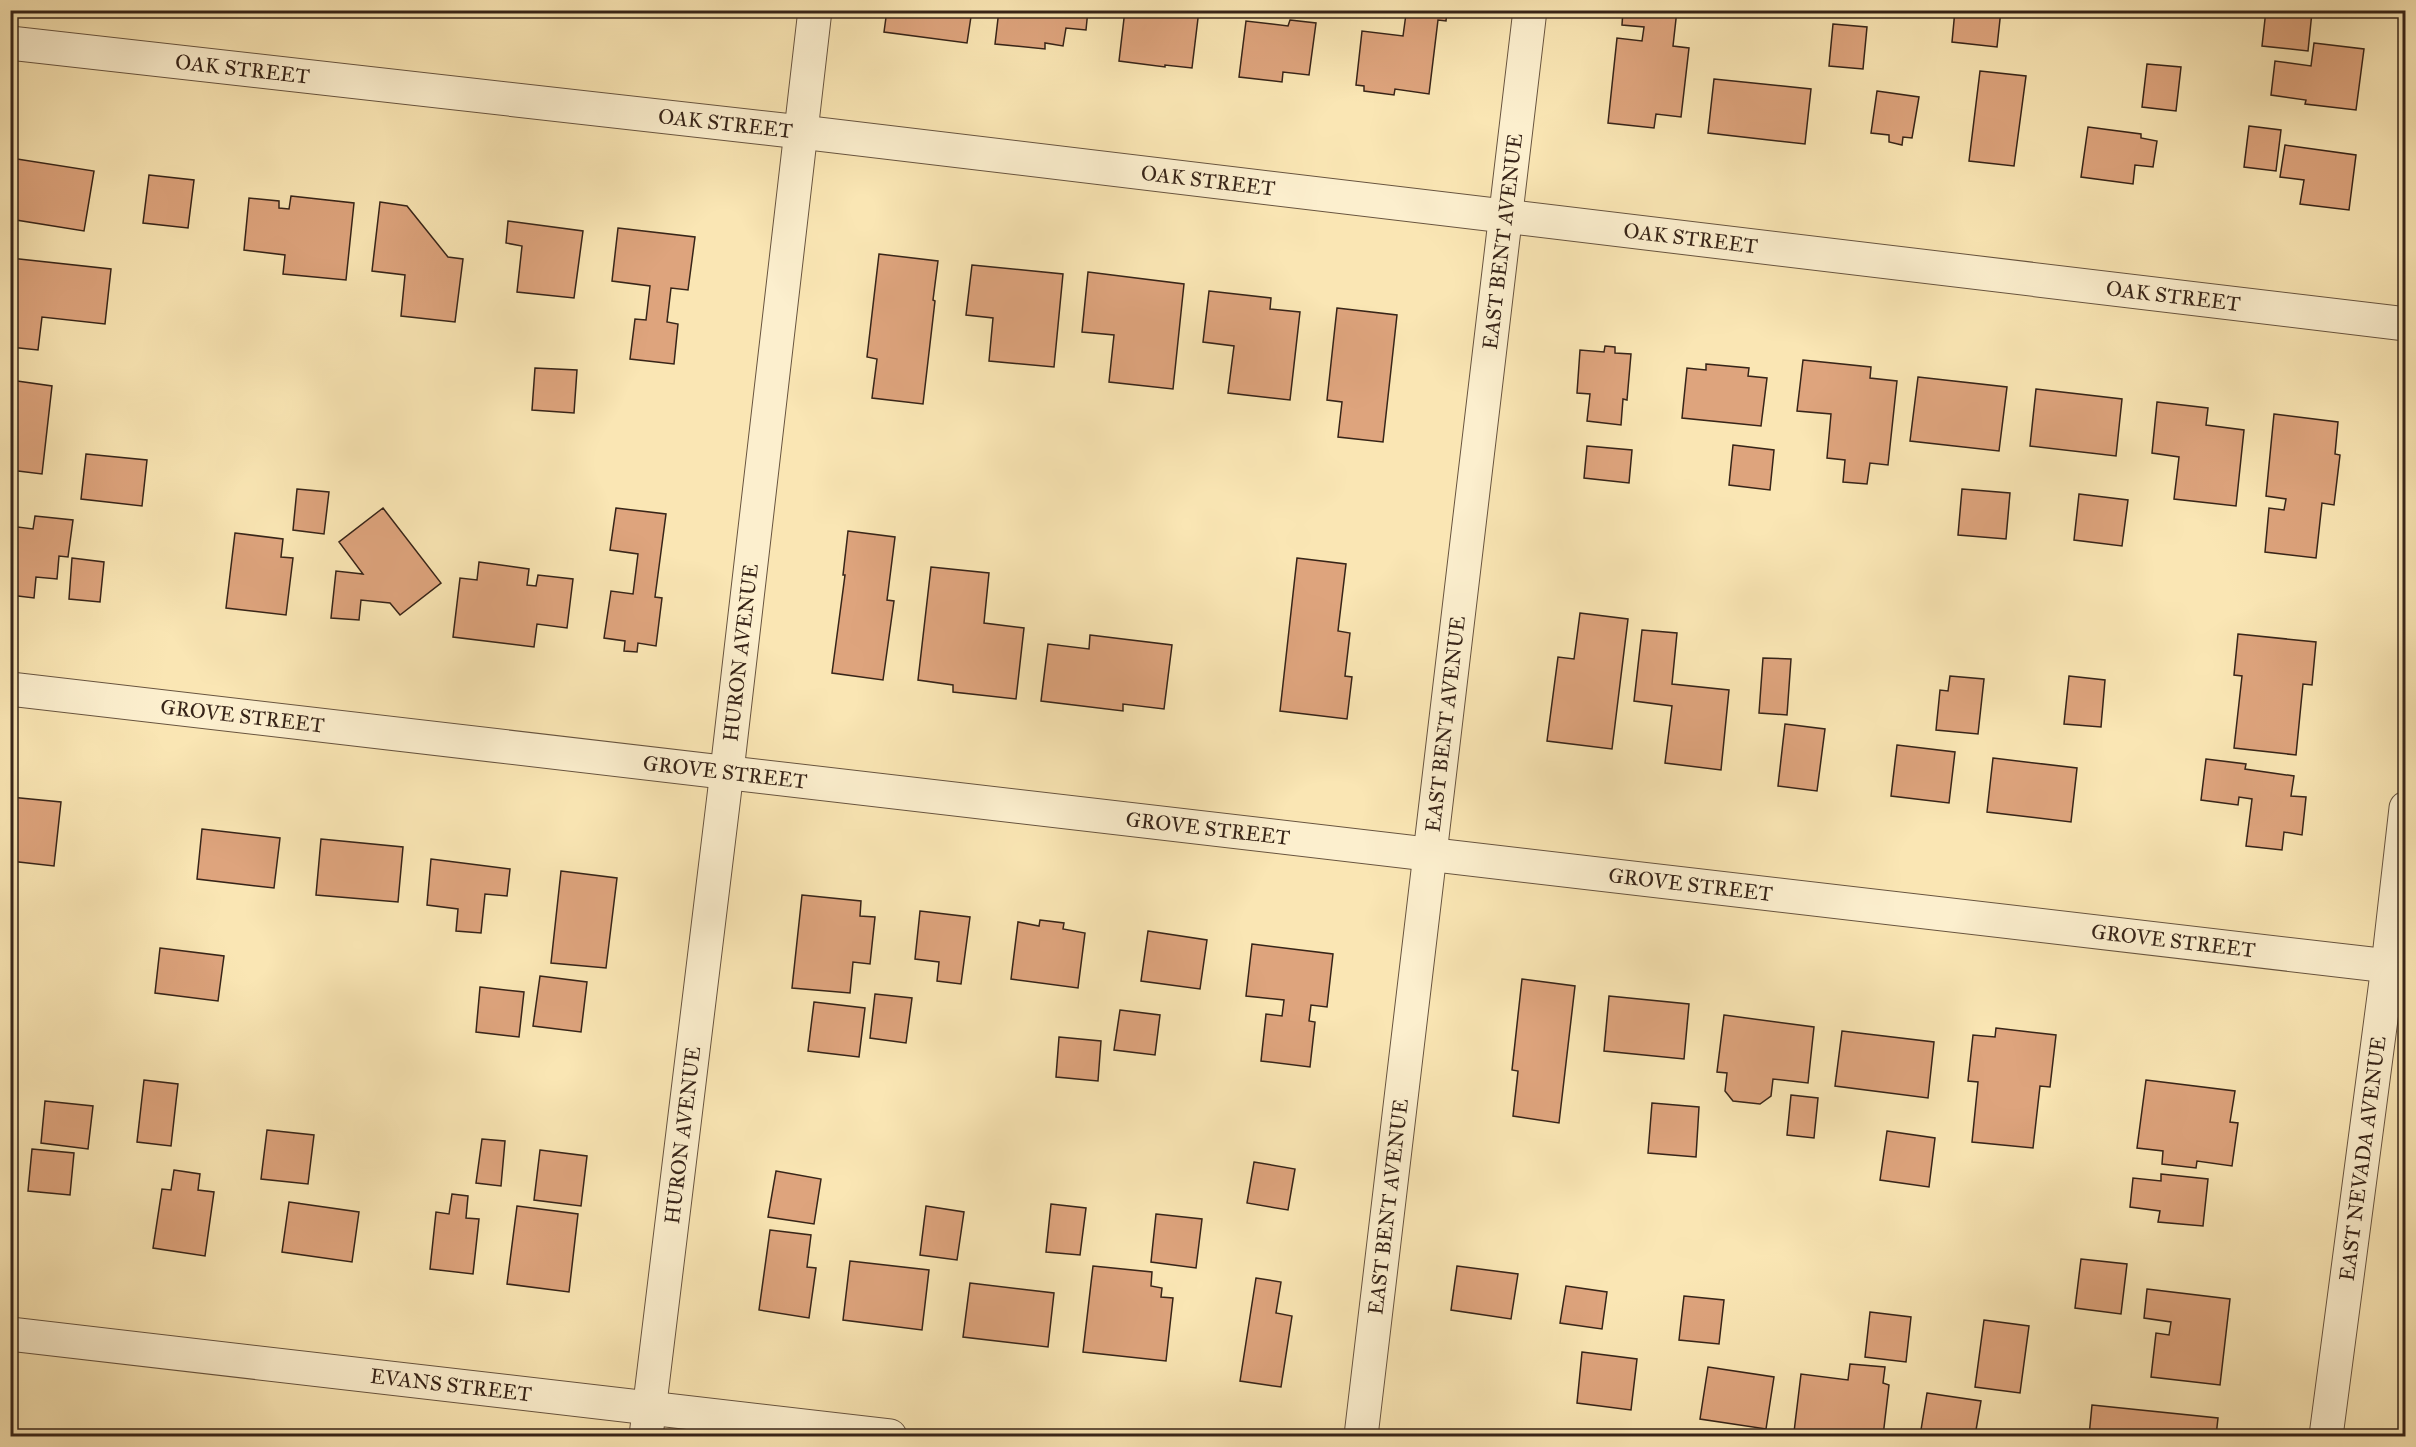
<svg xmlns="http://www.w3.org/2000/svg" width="2416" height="1447" font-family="'IM FELL Great Primer',serif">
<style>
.building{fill:#dea47d;stroke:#372418;stroke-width:1.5}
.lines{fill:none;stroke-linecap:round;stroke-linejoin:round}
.street-casing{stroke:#68543f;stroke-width:35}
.street{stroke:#fcefce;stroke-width:33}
.labels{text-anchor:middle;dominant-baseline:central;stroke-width:5;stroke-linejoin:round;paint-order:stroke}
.street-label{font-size:21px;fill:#372418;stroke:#fcefce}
</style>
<rect width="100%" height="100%" fill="#fae6b4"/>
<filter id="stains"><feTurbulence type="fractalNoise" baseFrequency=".00333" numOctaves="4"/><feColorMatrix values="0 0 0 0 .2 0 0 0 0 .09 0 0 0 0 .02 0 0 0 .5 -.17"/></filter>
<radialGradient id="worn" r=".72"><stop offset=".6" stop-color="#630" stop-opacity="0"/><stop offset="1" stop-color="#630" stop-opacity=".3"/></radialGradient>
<path class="building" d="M668,10H724L723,16Z
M887,10H972L967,43L884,32Z
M999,10H1088L1086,30L1066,28L1063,46L1045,43V49L995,44Z
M1125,10H1199L1192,68L1165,65V67L1119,61Z
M1395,10H1447L1446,21L1438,20L1429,94L1395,89L1394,95L1364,91V86L1356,85L1362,31L1403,36L1406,14L1395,13Z
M1623,10H1677L1673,46L1689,48L1681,117L1656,114L1654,128L1608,123L1617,38L1642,41L1644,27L1622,25Z
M1955,10H2001L1997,47L1952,42Z
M2266,10L2312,12L2308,51L2262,46Z
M1290,20L1316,23L1309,75L1283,72L1282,82L1239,77L1246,21L1288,26Z
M1833,24L1867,27L1863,69L1829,66Z
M2314,43L2364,49L2356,110L2305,104L2306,100L2271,95L2275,61L2311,66Z
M2147,64L2181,67L2176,111L2142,107Z
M1980,71L2026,76L2014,166L1969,161Z
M1714,79L1811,89L1805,144L1708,133Z
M1877,91L1919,97L1912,138L1903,137L1902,145L1889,142V135L1871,133Z
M2249,126L2281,130L2276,171L2244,167Z
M2088,127L2141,134V138L2157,141L2153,167L2135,165L2133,184L2081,177Z
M2285,145L2356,155L2349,210L2300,204L2304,180L2280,177Z
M17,159L94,171L84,231L10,219V197Z
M149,175L194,180L188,228L143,223Z
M291,196L354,203L346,280L283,274L285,255L244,250L249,198L279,201V208L289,209Z
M380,202L407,206L448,257L463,259L455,322L401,316L405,275L372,271Z
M508,221L583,231L574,298L517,292L522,246L506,243Z
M618,228L695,237L688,290L671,288L667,322L678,324L674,364L630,359L635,319L646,320L650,286L612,281Z
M879,254L938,261L933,300L935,301L923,404L872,398L877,359L867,357Z
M10,258L111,269L105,324L42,317L38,350L10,347Z
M972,265L1063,274L1054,367L989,361L993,318L966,315Z
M1088,272L1184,284L1173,389L1109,382L1114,335L1082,332Z
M1209,291L1271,298L1270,309L1300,312L1290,400L1228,393L1234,346L1203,342Z
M1337,308L1397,315L1383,442L1338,437L1342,402L1327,400Z
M1605,346L1615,347V353L1631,354L1627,400L1623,399L1621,425L1587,421L1590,394L1577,393L1580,350L1604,352Z
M1803,360L1871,367L1870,378L1897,381L1888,465L1870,463L1867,484L1843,482L1845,460L1827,458L1831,414L1797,411Z
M1706,364L1749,368L1748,376L1767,378L1761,426L1682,418L1687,368L1706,370Z
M535,368L577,370L574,413L532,410Z
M1918,377L2007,387L1999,451L1910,441Z
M10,380L52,386L42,474L10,470Z
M2036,389L2122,399L2116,456L2030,446Z
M2157,402L2208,408L2206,425L2244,430L2236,506L2174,499L2179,457L2152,453Z
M2274,414L2338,422L2335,454L2340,455L2334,505L2322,503L2316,558L2265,552L2269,508L2284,510L2286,499L2266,496Z
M1733,445L1774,450L1770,490L1729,485Z
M1587,446L1632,450L1629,483L1584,478Z
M86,454L147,460L142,506L81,499Z
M297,489L329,492L324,534L293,530Z
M1962,489L2010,493L2006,539L1958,535Z
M2079,494L2128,500L2122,546L2074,540Z
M383,508L441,583L400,615L390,603L361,600L359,620L331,618L336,571L363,574L339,542Z
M616,508L666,514L655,597L662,598L656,646L638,643L637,652L624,651L625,641L604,638L611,591L633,594L638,554L610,550Z
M35,516L73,520L68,557L59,556L57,579L36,577L34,598L10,595V526L33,529Z
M848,531L895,537L887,600L894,601L883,680L832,673L845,575H843Z
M235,533L283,539L281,557L293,558L286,615L226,608Z
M72,558L104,562L100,602L69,599Z
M1297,558L1346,564L1338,631L1350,633L1345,676L1352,677L1347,719L1280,711Z
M479,562L529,569L527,585L536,586L538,575L573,579L567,628L537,624L534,647L453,637L460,578L477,580Z
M931,567L989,573L984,623L1024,628L1016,699L953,692V685L918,680Z
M1580,613L1628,619L1612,749L1547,741L1558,657L1574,659Z
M1642,630L1677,633L1672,684L1729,690L1721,770L1665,763L1672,706L1634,701Z
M2238,634L2316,642L2312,685L2303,684L2296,755L2234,748L2242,676L2234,675Z
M1090,635L1172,645L1164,709L1123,704V711L1041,701L1048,644L1089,649Z
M1763,658L1791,659L1787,715L1759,713Z
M1950,676L1984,679L1978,734L1936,730L1940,690L1948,691Z
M2069,676L2105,680L2101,727L2064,724Z
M1785,724L1825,729L1817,791L1778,786Z
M1897,745L1955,752L1949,803L1891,796Z
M1993,758L2077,768L2071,822L1987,812Z
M2206,759L2246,764L2245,769L2294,776L2291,796L2306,797L2302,835L2284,832L2282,850L2246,846L2252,799L2239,797L2238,805L2201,800Z
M10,797L61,802L54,866L10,861Z
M202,829L280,838L274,888L197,879Z
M321,839L403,847L398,902L316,895Z
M431,859L510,869L507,896L485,894L481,933L456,931L458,909L427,905Z
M561,871L617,878L606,968L551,963Z
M802,895L861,901L860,916L875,917L870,964L853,962L850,993L792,988Z
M920,911L970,917L961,984L937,981L939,962L915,959Z
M1040,920L1064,923L1063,929L1085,933L1078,988L1011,979L1018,922L1039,926Z
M1148,931L1207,940L1200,989L1141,981Z
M1252,944L1333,954L1327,1007L1311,1005L1309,1021L1315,1022L1310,1067L1261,1061L1266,1014L1282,1016L1284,1000L1246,996Z
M160,948L224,956L218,1001L155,993Z
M540,976L587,982L581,1032L533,1026Z
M1522,979L1575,986L1559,1123L1513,1116L1518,1071L1512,1070Z
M480,987L524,992L519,1037L476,1032Z
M875,994L912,998L906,1043L870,1038Z
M1609,996L1689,1004L1684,1059L1604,1051Z
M814,1002L865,1008L859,1057L808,1051Z
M1120,1010L1160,1015L1155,1055L1114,1050Z
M1724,1015L1814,1027L1808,1083L1773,1079L1771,1096L1760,1104L1733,1101L1725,1091L1727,1073L1717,1072Z
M1996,1028L2056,1035L2050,1087L2040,1086L2033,1148L1972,1142L1978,1082L1968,1081L1973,1035L1995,1037Z
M1842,1031L1934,1042L1928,1098L1835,1086Z
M1059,1037L1101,1041L1098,1081L1056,1077Z
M144,1080L178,1084L171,1146L137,1142Z
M2146,1080L2235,1091L2230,1122L2238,1123L2232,1166L2197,1161L2196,1168L2162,1164L2163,1151L2137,1148Z
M1791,1095L1818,1098L1814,1138L1787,1135Z
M45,1101L93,1106L88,1149L41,1143Z
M1652,1103L1699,1107L1696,1157L1648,1153Z
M267,1130L314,1135L308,1184L261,1179Z
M1887,1131L1935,1138L1929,1187L1880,1180Z
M482,1139L505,1141L501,1186L476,1183Z
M32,1149L74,1153L70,1195L28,1191Z
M540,1150L587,1156L581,1206L534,1200Z
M1254,1162L1295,1169L1288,1210L1247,1203Z
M174,1170L200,1174L198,1190L214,1192L205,1256L153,1248L162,1189L171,1190Z
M776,1171L821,1179L814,1224L768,1217Z
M2161,1174L2208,1179L2203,1226L2158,1222L2160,1211L2130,1207L2133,1178L2161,1181Z
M452,1194L468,1196L466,1218L479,1219L473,1274L430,1269L436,1212L449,1214Z
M289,1202L359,1212L352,1262L282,1252Z
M1051,1204L1086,1208L1080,1255L1046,1252Z
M517,1206L578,1214L569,1292L507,1284Z
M926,1206L964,1212L957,1260L920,1255Z
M1156,1214L1202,1219L1196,1268L1151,1262Z
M770,1230L811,1235L807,1267L816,1268L809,1318L759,1310Z
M2081,1259L2127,1264L2121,1314L2075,1308Z
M850,1261L929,1270L922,1330L843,1320Z
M1093,1266L1152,1272L1151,1286L1162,1288L1161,1297L1173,1298L1166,1361L1083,1352Z
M1457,1266L1518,1274L1511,1319L1451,1310Z
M1256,1278L1281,1282L1276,1313L1292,1316L1281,1387L1240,1381Z
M970,1283L1054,1293L1048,1347L963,1337Z
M1566,1286L1607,1292L1602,1329L1560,1323Z
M2147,1289L2230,1299L2220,1385L2151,1377L2156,1333L2169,1335L2171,1322L2144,1318Z
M1684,1296L1724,1300L1719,1344L1679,1340Z
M1870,1312L1911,1317L1906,1362L1865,1357Z
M1984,1320L2029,1326L2020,1393L1975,1387Z
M1582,1352L1637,1359L1631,1410L1577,1403Z
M1850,1364L1885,1367L1883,1383L1889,1385L1883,1436H1833L1794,1432L1801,1374L1848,1380Z
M1708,1367L1774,1377L1766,1429L1700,1419Z
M1927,1393L1981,1401L1975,1436H1920Z
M2092,1405L2218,1418L2216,1436H2089Z"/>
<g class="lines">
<defs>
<g id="street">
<path id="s1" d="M10,43L801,132L2406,324"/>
<path id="s2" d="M10,689L2406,968"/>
<path id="s3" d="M10,1334L890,1436"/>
<path id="s4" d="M646,1436L727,771L815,10"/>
<path id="s5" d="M1361,1436L1530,10"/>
<path id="s6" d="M2326,1436L2388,966L2406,808"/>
</g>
</defs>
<use href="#street" class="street-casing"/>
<use href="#street" class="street"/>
</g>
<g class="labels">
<g class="street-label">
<text stroke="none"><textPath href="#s1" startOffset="234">OAK STREET</textPath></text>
<text stroke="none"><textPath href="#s1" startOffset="720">OAK STREET</textPath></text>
<text stroke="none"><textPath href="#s1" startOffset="1206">OAK STREET</textPath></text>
<text stroke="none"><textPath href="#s1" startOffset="1692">OAK STREET</textPath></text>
<text stroke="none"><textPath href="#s5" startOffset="1203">EAST BENT AVENUE</textPath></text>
<text stroke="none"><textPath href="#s1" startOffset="2178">OAK STREET</textPath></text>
<text stroke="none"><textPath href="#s4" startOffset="789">HURON AVENUE</textPath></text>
<text stroke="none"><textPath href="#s2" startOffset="234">GROVE STREET</textPath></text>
<text stroke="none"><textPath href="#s5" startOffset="717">EAST BENT AVENUE</textPath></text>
<text stroke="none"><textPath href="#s2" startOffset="720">GROVE STREET</textPath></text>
<text stroke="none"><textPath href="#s2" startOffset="1206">GROVE STREET</textPath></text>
<text stroke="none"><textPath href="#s2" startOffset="1692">GROVE STREET</textPath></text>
<text stroke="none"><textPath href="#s2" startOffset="2178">GROVE STREET</textPath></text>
<text stroke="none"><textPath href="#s4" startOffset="303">HURON AVENUE</textPath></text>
<text stroke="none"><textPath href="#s6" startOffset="280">EAST NEVADA AVENUE</textPath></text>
<text stroke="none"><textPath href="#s5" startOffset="231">EAST BENT AVENUE</textPath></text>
<text stroke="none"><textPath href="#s3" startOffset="444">EVANS STREET</textPath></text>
</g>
</g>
<rect width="2416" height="1447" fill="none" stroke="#fae6b4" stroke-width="36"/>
<rect x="12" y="12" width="2392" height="1423" fill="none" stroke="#372418" stroke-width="3"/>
<rect x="18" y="18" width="2380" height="1411" fill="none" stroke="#372418" stroke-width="1.5"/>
<rect width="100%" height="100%" filter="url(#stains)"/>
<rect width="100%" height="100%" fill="url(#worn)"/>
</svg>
